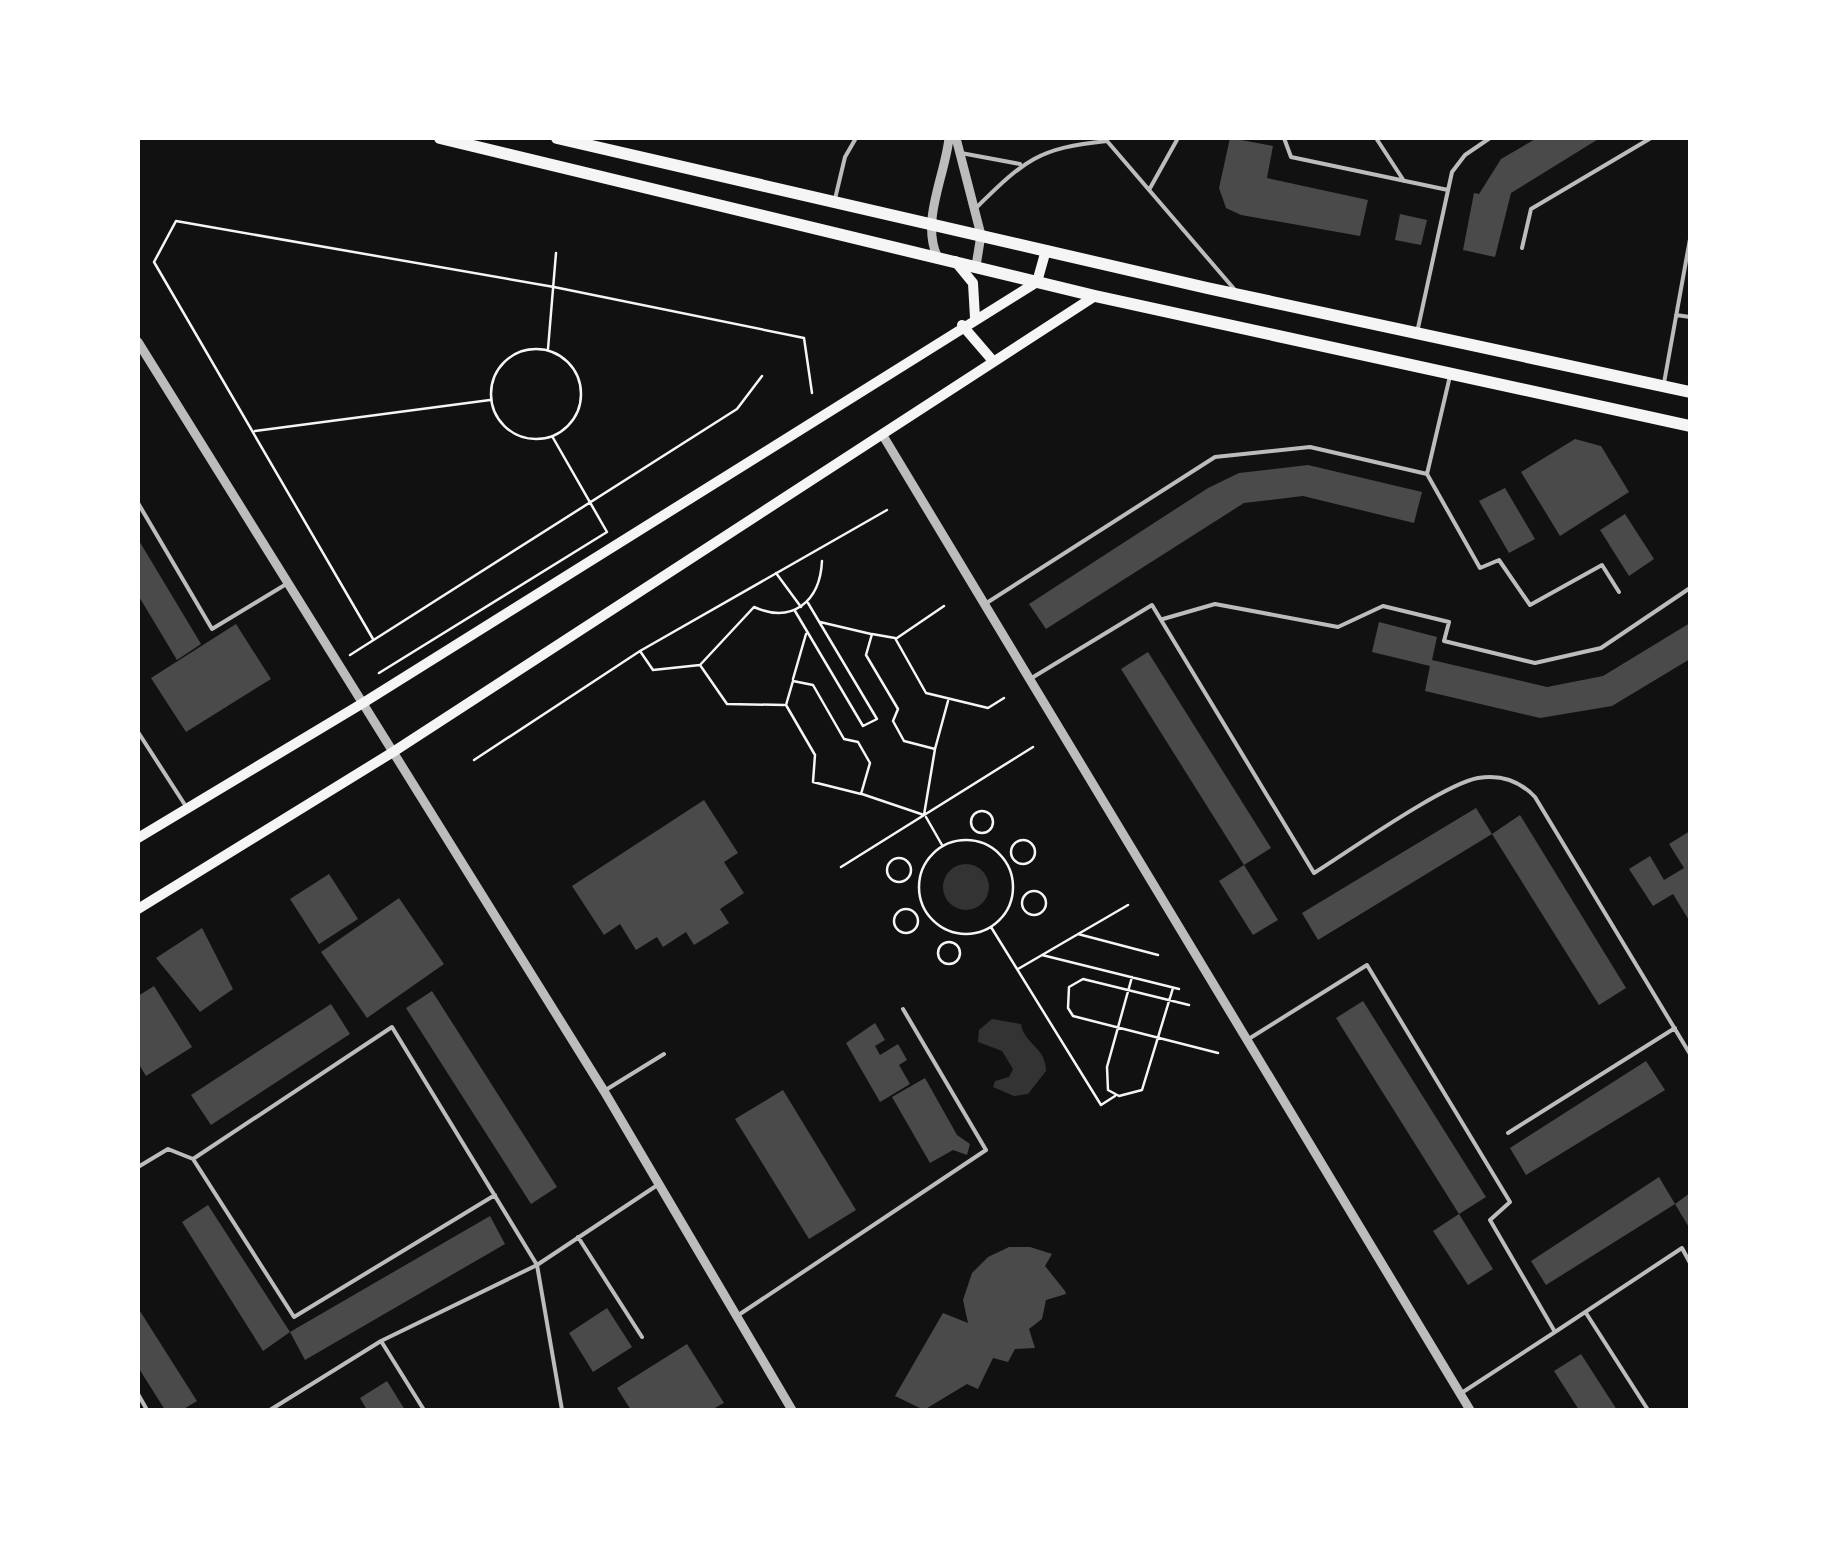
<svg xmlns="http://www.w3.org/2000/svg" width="1828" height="1548" font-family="'Open Sans',sans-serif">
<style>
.water{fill:#333}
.building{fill:#4a4a4a}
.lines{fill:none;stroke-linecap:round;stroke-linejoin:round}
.path{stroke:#f5f5f5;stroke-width:2.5}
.service{stroke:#bcbcbc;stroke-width:4}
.tertiary{stroke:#bcbcbc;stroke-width:9}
.secondary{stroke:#f5f5f5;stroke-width:10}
.trunk{stroke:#f5f5f5;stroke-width:12}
</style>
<rect width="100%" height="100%" fill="#111"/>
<path class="water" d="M943 887a23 23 0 1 1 46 0a23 23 0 1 1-46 0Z
M992,1019L1021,1024C1024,1044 1046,1047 1046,1071L1028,1094L1014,1096L993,1087L995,1081L1009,1077L1013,1069L1002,1051L978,1042L979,1030Z"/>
<path class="building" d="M1230,138L1273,146L1267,178L1368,200L1360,236L1241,215L1226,208L1219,188Z
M1537,138H1600L1511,193L1495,257L1463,250L1474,193L1479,194L1501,159Z
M1400,214L1427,220L1421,245L1395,240Z
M1575,439L1601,446L1629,492L1560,536L1521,472Z
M1308,465L1422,492L1414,523L1303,496L1244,503L1046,629L1029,604L1208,488L1239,473Z
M1505,488L1535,539L1509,553L1479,501Z
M1625,514L1654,559L1629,576L1600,530Z
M138,539L201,644L177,660L138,595Z
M1379,622L1437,637L1432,660L1547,687L1603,676L1690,623V659L1612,706L1540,718L1425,691L1430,666L1372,652Z
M236,624L271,679L186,732L151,678Z
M1148,652L1271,848L1244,865L1121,669Z
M704,800L738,853L724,862L744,893L720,909L729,923L694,945L686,932L663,947L657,937L636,950L620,924L604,935L572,886Z
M1476,808L1492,834L1520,815L1626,988L1599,1005L1492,834L1318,940L1302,913Z
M1690,831V922L1673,894L1653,906L1629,869L1650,856L1664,880L1684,868L1669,844Z
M1244,865L1278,920L1253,935L1219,881Z
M329,874L358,919L319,944L290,899Z
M399,898L444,964L367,1018L321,952Z
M202,928L233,989L200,1012L156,958Z
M154,986L192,1047L146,1076L138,1063V996Z
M432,991L557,1187L531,1204L406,1008Z
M1363,1001L1486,1197L1459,1214L1336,1018Z
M331,1004L350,1034L211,1125L191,1095Z
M875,1023L885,1040L875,1046L880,1055L898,1044L907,1060L899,1065L910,1084L880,1102L846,1043Z
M1646,1061L1665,1090L1526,1175L1510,1148Z
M925,1078L957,1135L970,1144L967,1155L953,1150L930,1163L892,1097Z
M783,1090L856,1210L809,1239L735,1119Z
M1659,1177L1675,1204L1690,1193V1229L1675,1204L1546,1285L1531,1261Z
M208,1205L290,1332L263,1351L182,1222Z
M1459,1214L1493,1269L1468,1285L1433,1231Z
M490,1216L505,1244L305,1360L290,1332Z
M1009,1247H1030L1052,1254L1045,1266L1065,1291L1066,1294L1046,1300L1042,1319L1029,1329L1035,1348L1015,1349L1008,1362L993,1358L978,1389L967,1384L924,1410L895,1396L943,1313L968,1323L963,1300L972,1273L988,1257Z
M138,1308L197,1401L182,1410H165L138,1367Z
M607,1308L632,1347L593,1372L569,1333Z
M687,1344L724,1403L711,1410H631L617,1388Z
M1581,1354L1617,1410H1579L1554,1371Z
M387,1381L405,1410H367L360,1398Z"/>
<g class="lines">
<path class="path" d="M548,349L556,253
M491 394a45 45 0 1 1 90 0a45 45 0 1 1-90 0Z
M255,431L490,400
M776,573L801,607
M795,611L863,726L877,719L808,603
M820,622L871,634
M897,638L944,606
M373,639L154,262L176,221L554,287L804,338L812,393
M640,651L653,670L700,665L727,704L784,705
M350,655L737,409L762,376
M700,665L754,607C792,624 820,602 822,561
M379,673L607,532L552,436
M793,679L806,634
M793,681L813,685L844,739L858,742L870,763L861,794L813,782L815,755L786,705Z
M948,701L935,749L904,741L893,721L898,709L866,655L872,634L895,638L926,693L988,708L1004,698
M474,760L640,651L887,510
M862,794L924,815L935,749
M971 822a11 11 0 1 1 22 0a11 11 0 1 1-22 0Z
M926,817L942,845
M919 887a47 47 0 1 1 94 0a47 47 0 1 1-94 0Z
M1011 852a12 12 0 1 1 24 0a12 12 0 1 1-24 0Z
M887 870a12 12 0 1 1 24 0a12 12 0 1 1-24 0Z
M841,867L1033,747
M1022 903a12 12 0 1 1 24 0a12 12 0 1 1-24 0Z
M894 921a12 12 0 1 1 24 0a12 12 0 1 1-24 0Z
M991,927L1101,1105L1115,1096
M1078,934L1158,955
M938 953a11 11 0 1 1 22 0a11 11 0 1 1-22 0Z
M1042,955L1179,989
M1018,969L1128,905
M1132,977L1107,1067L1108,1090L1119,1096L1142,1090L1173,988
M1189,1005L1083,979L1069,987L1068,1008L1073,1016L1218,1053"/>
<path class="service" d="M1284,138L1291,157L1448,190
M1376,138L1404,181
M961,153L1020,164
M1149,190L1178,138
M835,199L845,157L856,138
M977,207C1025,160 1038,148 1107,141L1235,290
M1522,248L1531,209L1651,138
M1676,315L1690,317
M1418,328L1452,172L1465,155L1490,138
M1664,383L1690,239
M1427,474L1480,568L1499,560L1530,605L1602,565L1619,592
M138,503L212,629L288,583
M985,604L1215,457L1310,447L1427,474L1450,376
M1163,619L1215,604L1338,627L1383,606L1449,622L1444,641L1535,663L1601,648L1690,588
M1030,679L1152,605L1314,873C1349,851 1444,784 1478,778C1501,774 1519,780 1535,797L1690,1054
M138,732L187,808
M1247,1040L1367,965L1510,1202L1490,1220L1555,1332L1463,1392
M604,1091L664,1054
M1508,1133L1675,1028
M193,1159L294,1317L495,1195
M138,1167L168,1149L193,1159L392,1027L537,1265L656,1186
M578,1237L642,1337
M1586,1313L1648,1410
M740,1314L986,1150L903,1009
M1555,1332L1682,1248L1690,1263
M138,1394L147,1410
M270,1410L381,1341
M424,1410L381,1341L537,1265L562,1410"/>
<path class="tertiary" d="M956,138L981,235L976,266
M937,256C921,220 945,176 949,138
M138,342L604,1091L792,1410
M882,434L1470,1410"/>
<path class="secondary" d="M955,261L973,283L975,318
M962,325L993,361
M138,838L363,703L1037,282L1046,250
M138,909L393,752L1095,296"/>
<path class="trunk" d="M440,138L1095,296L1690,426
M557,138L1207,288L1690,392"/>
</g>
<rect width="1828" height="1548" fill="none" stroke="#ffffff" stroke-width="280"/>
</svg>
